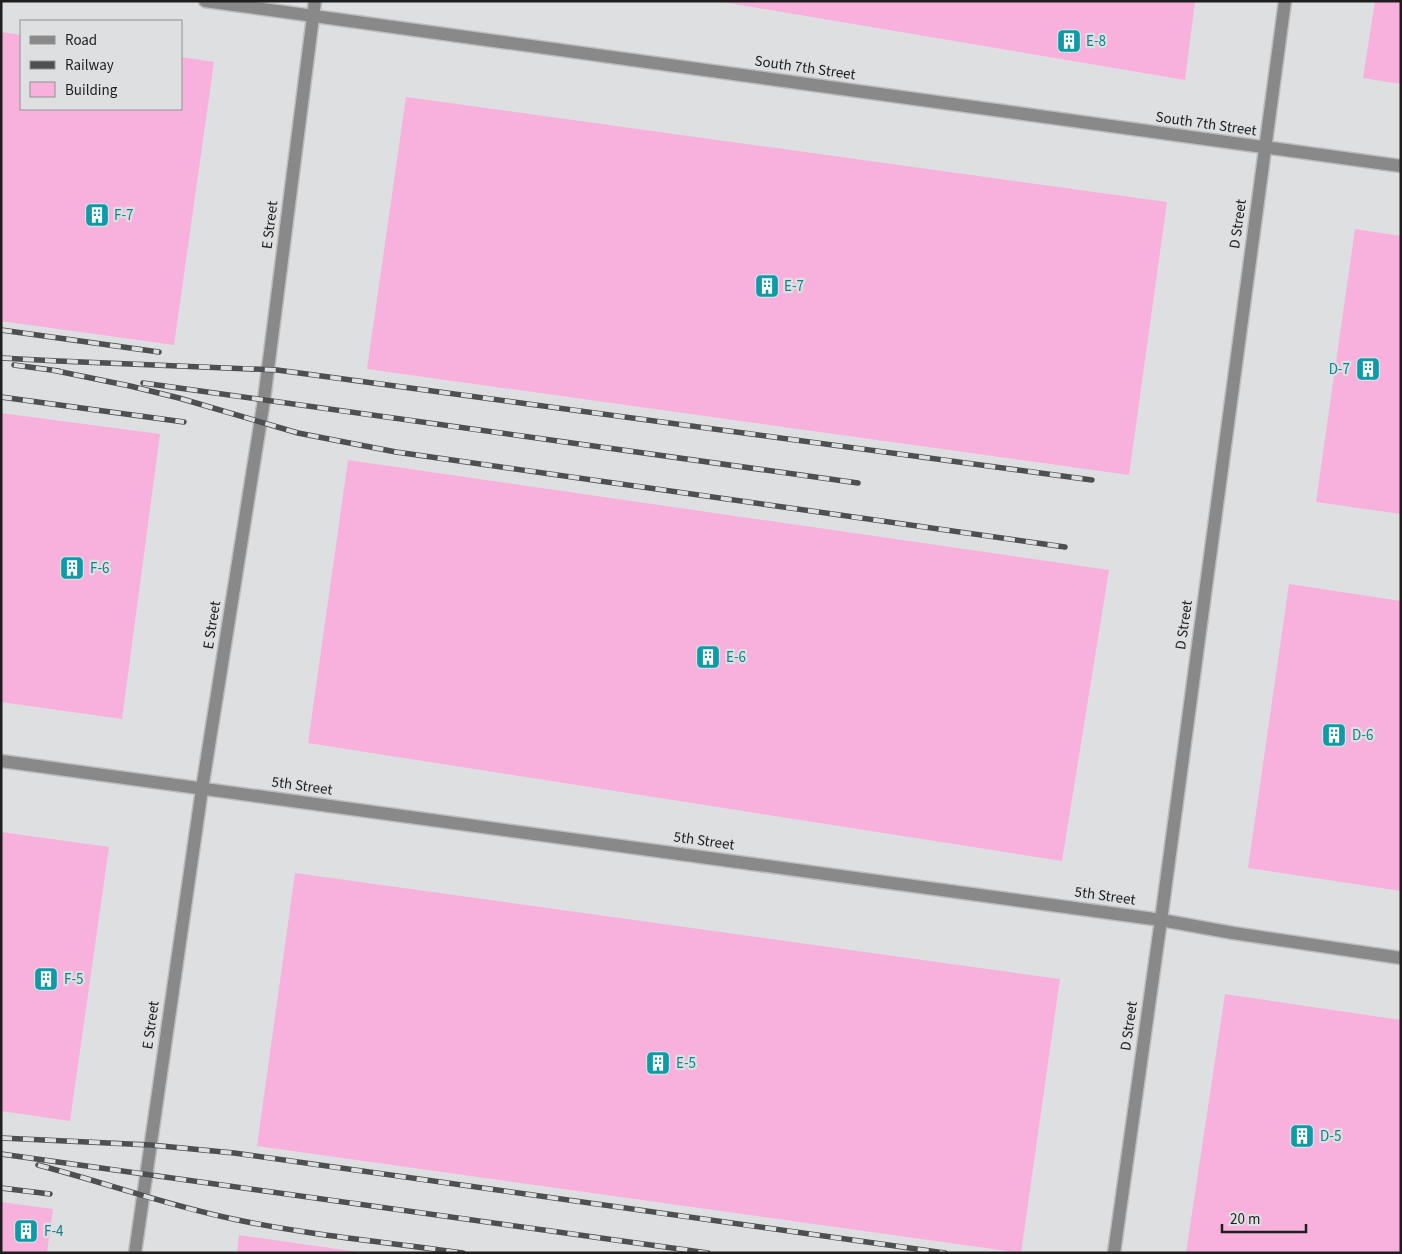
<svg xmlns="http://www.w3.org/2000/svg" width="1402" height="1254" font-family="'Source Sans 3',sans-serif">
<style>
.building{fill:#f8b1dd}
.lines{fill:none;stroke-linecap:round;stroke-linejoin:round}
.minor-casing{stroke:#bbbcbe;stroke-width:15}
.minor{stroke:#8a8989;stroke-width:12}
.rail-casing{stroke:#4e4f50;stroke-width:5.5}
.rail{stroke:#dedfe1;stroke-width:4;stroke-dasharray:11;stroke-linecap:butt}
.labels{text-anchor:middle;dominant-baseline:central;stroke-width:4.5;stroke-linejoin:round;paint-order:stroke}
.culture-label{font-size:15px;fill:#0d838f;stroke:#dedfe1;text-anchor:start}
.street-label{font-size:15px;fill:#1e1e1f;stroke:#dedfe1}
</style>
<rect width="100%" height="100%" fill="#dedfe1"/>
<path class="building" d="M717,1H1195L1185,80Z
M1375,1H1401V84L1363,78Z
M1,32L21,35V109H181V57L214,62L174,345L1,321Z
M406,97L1167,202L1129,475L367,369Z
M1355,229L1401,236V514L1316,502Z
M1,413L160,434L122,719L1,702Z
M348,460L1109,570L1062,861L308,743Z
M1289,584L1401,601V891L1248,868Z
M1,832L109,847L70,1121L1,1111Z
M295,873L1060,979L1021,1253L257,1146Z
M1225,994L1401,1020V1253H1186Z
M1,1202L53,1209L47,1253H1Z
M239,1235L359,1252V1253H237Z"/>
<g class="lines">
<defs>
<path id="minor" d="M205,1L1401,166
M1,761L1161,920L1233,933L1401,958
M135,1253L202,789L264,400L315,1
M1114,1253L1161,920L1285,1"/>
</defs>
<use href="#minor" class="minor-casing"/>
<use href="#minor" class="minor"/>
<defs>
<path id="rail" d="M1,330L159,352
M1,358L58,361L277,370L1092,480
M14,365L59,371
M52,370L130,386L179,398L298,433L396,452L1065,547
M143,383L858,483
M1,397L184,422
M1,1138L151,1145L234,1153L945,1253
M1,1154L708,1253
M38,1165C103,1182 166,1205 233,1219C308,1235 386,1242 463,1253
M1,1188L50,1194"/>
</defs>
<use href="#rail" class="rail-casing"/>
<use href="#rail" class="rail"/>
</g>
<defs>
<symbol id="building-square" viewBox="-11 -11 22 22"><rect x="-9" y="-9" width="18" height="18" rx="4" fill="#0f9aa8" stroke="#dedfe1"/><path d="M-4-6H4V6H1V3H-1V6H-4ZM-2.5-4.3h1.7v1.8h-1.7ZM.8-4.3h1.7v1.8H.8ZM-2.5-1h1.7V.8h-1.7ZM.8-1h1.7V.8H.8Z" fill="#fff"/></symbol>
</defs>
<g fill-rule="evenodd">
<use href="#building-square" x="1055" y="27" width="28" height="28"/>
<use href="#building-square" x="83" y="201" width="28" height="28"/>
<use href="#building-square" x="753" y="272" width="28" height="28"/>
<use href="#building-square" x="1354" y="355" width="28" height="28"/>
<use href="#building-square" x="58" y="554" width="28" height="28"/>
<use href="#building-square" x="694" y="643" width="28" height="28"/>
<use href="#building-square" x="1320" y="721" width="28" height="28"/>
<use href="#building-square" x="32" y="965" width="28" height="28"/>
<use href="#building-square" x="644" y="1049" width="28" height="28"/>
<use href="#building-square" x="1288" y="1122" width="28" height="28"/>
<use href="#building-square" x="12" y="1217" width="28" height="28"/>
</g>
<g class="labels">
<g class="culture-label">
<text x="1086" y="41">E-8</text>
<text x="114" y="215">F-7</text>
<text x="784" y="286">E-7</text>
<text x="1350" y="369" text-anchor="end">D-7</text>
<text x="90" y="568">F-6</text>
<text x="726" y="657">E-6</text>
<text x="1352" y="735">D-6</text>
<text x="64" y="979">F-5</text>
<text x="676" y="1063">E-5</text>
<text x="1320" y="1136">D-5</text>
<text x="44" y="1231">F-4</text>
</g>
<g class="street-label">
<text transform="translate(805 68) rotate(8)">South 7th Street</text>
<text transform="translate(1206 124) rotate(8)">South 7th Street</text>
<text transform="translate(1238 224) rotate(-82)">D Street</text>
<text transform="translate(270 225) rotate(-83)">E Street</text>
<text transform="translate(212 625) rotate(-81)">E Street</text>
<text transform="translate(1184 625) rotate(-82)">D Street</text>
<text transform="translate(302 786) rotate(8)">5th Street</text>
<text transform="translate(704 841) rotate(8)">5th Street</text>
<text transform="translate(1105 896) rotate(8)">5th Street</text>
<text transform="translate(151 1025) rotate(-82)">E Street</text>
<text transform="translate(1129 1026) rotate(-82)">D Street</text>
</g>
</g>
<rect width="1402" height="1254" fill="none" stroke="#1e1e1f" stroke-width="5"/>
<rect x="20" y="20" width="162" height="90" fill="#dedfe1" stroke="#919293"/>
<rect x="30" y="36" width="25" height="8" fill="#8a8989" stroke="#919293"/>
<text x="65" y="45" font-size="15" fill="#1e1e1f">Road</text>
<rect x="30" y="61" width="25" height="8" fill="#4e4f50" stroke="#919293"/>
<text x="65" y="70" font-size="15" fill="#1e1e1f">Railway</text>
<rect x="30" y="82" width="25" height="15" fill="#f8b1dd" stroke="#919293"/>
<text x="65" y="95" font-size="15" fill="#1e1e1f">Building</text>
<path d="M1222 1224v8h84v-8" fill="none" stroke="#1e1e1f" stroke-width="2.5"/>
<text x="1230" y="1224" font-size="15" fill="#1e1e1f" stroke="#dedfe1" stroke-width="4" paint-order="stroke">20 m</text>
</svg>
